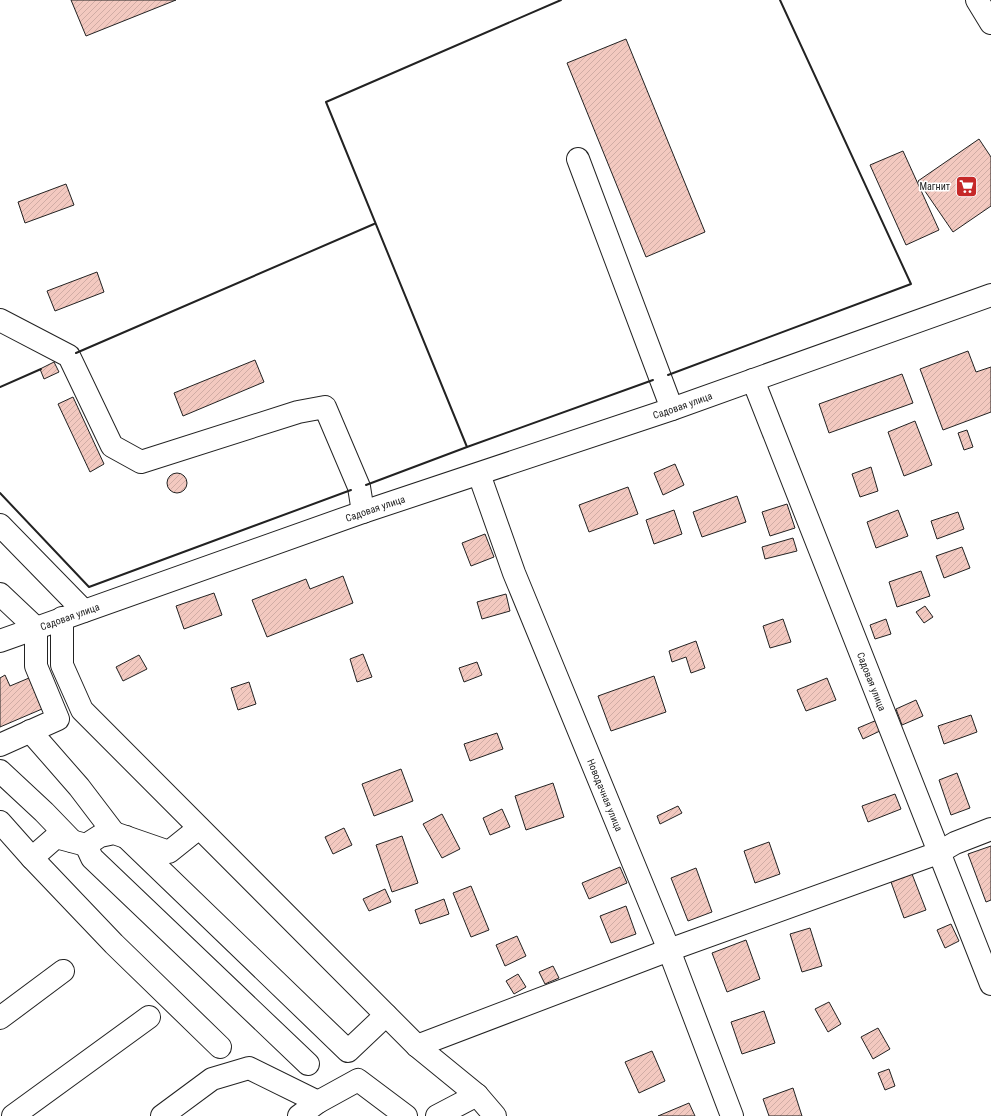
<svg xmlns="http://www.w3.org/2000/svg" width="991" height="1116" font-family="'Roboto Condensed',sans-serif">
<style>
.building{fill:url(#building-hatch);stroke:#222}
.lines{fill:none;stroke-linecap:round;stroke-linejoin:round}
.minor-casing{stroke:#222;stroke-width:24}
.minor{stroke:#fff;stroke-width:22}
.wall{stroke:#222;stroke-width:2}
.labels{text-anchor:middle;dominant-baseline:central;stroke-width:3;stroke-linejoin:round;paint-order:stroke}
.poi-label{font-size:10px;fill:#222;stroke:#fff;text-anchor:end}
.street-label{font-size:10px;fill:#222;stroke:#fff}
</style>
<defs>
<pattern id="building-hatch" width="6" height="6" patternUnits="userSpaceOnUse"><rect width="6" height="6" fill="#f3c9c0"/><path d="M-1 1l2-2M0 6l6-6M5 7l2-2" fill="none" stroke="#d0aca5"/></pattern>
</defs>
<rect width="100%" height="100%" fill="#fff"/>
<path class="building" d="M71,0H176L86,36Z
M626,39L705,232L646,257L567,63Z
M979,139L991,157V206L953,232L918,181Z
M903,151L939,230L906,245L870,165Z
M66,184L74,205L25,223L18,202Z
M97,272L104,292L55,311L47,291Z
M968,351L976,372L991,367V412L943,430L920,369Z
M255,360L264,382L183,416L174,393Z
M54,362L59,372L44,379L40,369Z
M902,374L913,403L829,433L819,404Z
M73,397L104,464L90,472L58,404Z
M915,421L932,465L904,476L888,432Z
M967,430L973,447L964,450L958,433Z
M675,464L684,485L663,495L654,473Z
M871,467L878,491L860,497L852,474Z
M167 483a10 10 0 1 1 20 0a10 10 0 1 1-20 0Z
M628,487L638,514L589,532L579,505Z
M737,496L746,522L702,537L693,512Z
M787,504L795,528L770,536L762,512Z
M674,510L682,534L654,544L646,520Z
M898,510L908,536L876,548L867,522Z
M958,512L964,529L937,539L931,521Z
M485,534L494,557L471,566L462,543Z
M793,538L797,551L765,559L762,547Z
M962,547L970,568L944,578L936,556Z
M921,571L930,596L897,607L889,582Z
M343,576L353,603L267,637L252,600L306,579L310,589Z
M214,593L222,615L184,629L176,606Z
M506,594L510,611L482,619L477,602Z
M925,606L933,617L924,623L916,612Z
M783,619L791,642L770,648L763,626Z
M886,619L891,634L875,639L870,625Z
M696,641L705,668L691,673L686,657L672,662L669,651Z
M363,654L372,677L357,682L350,659Z
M139,655L147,669L123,681L116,667Z
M477,662L482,675L464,682L459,668Z
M5,675L10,686L29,678L42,709L0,727V678Z
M654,676L666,712L611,731L598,696Z
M827,678L836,700L806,711L797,690Z
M249,682L256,704L238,710L231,688Z
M916,700L923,716L902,725L896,709Z
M971,715L977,732L944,744L938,726Z
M877,720L882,730L863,739L858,728Z
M497,733L503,749L470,761L464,744Z
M401,769L413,801L374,816L362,784Z
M957,773L970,808L951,815L939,780Z
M553,783L564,817L526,830L515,796Z
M895,794L901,809L868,822L862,806Z
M678,806L682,813L660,824L657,816Z
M502,809L510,827L490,835L483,818Z
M442,814L460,849L442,858L423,824Z
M344,828L352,845L333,854L325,837Z
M402,836L418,883L392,892L376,845Z
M769,842L780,874L755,883L744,851Z
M991,846V900L986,902L968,854Z
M620,867L627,883L589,899L582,883Z
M696,868L712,912L688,921L671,878Z
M912,874L926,910L904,918L891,882Z
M471,886L489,930L471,937L453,893Z
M385,889L391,902L369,911L363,899Z
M444,899L449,914L420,924L415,910Z
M626,906L636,934L611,943L600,916Z
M951,924L959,941L945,948L937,930Z
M810,928L822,966L802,972L790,934Z
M517,936L526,956L505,966L496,945Z
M746,940L760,979L727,992L712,953Z
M553,966L559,978L545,984L539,972Z
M518,974L526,987L514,994L506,981Z
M829,1002L841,1024L828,1032L815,1009Z
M764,1011L775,1043L742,1054L731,1022Z
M878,1028L890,1049L873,1059L861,1037Z
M652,1051L665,1081L639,1093L625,1062Z
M889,1069L895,1086L885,1090L878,1073Z
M793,1088L802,1116H769L763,1099Z
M689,1103L695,1116H658Z"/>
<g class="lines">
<defs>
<g id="minor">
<path d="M977,0L991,23"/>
<path d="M578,159L672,409"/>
<path d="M0,320L69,356L112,446L141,462L298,412L325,407L359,487L363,512"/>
<path id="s1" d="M753,380L991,984"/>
<path id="s2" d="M479,474L514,573L669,950L732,1116"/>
<path d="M0,525L84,611"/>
<path d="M0,594L36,628V666L58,719L0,745"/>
<path d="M62,618V665L82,710L417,1046L477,1095L495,1116"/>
<path id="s3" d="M0,641L363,512L672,409L991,295"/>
<path d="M30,731L79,787L114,833"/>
<path d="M0,771L44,812L72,841"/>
<path d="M0,822L32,858L56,837L86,845L100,836L114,833L169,852L199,828"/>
<path d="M126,837L348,1051L386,1015"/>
<path d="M86,845L92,858L308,1064"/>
<path d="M32,858L114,944L220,1047"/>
<path d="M0,1018L63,971"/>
<path d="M417,1046L669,950L938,853L955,843L991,829"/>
<path d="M13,1116L149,1017"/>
<path d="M162,1116L212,1079L249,1068L318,1102"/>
<path d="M299,1116L318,1102L358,1080L406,1116"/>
<path d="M437,1116L477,1095"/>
</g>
</defs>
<use href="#minor" class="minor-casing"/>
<use href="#minor" class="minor"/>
<path class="wall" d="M561,0L326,102L467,447L653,380
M76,353L374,224
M668,375L911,284L780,0
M0,387L41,369
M366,485L467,447
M0,493L89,587L351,490"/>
</g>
<defs>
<symbol id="supermarket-square" viewBox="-11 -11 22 22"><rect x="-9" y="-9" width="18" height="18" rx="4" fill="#c62828" stroke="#fff"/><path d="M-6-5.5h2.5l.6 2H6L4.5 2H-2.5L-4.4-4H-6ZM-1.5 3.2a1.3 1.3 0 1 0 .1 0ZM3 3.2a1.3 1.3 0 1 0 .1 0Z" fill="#fff"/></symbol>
</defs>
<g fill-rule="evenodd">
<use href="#supermarket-square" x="954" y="174" width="25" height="25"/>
</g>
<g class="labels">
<g class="poi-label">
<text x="950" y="186">Магнит</text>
</g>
<g class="street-label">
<text stroke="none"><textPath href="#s3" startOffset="722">Садовая улица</textPath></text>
<text stroke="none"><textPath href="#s3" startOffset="398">Садовая улица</textPath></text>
<text stroke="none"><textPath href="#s3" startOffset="74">Садовая улица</textPath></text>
<text stroke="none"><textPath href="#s1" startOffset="324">Садовая улица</textPath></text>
<text stroke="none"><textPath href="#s2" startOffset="345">Новодачная улица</textPath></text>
</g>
</g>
</svg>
